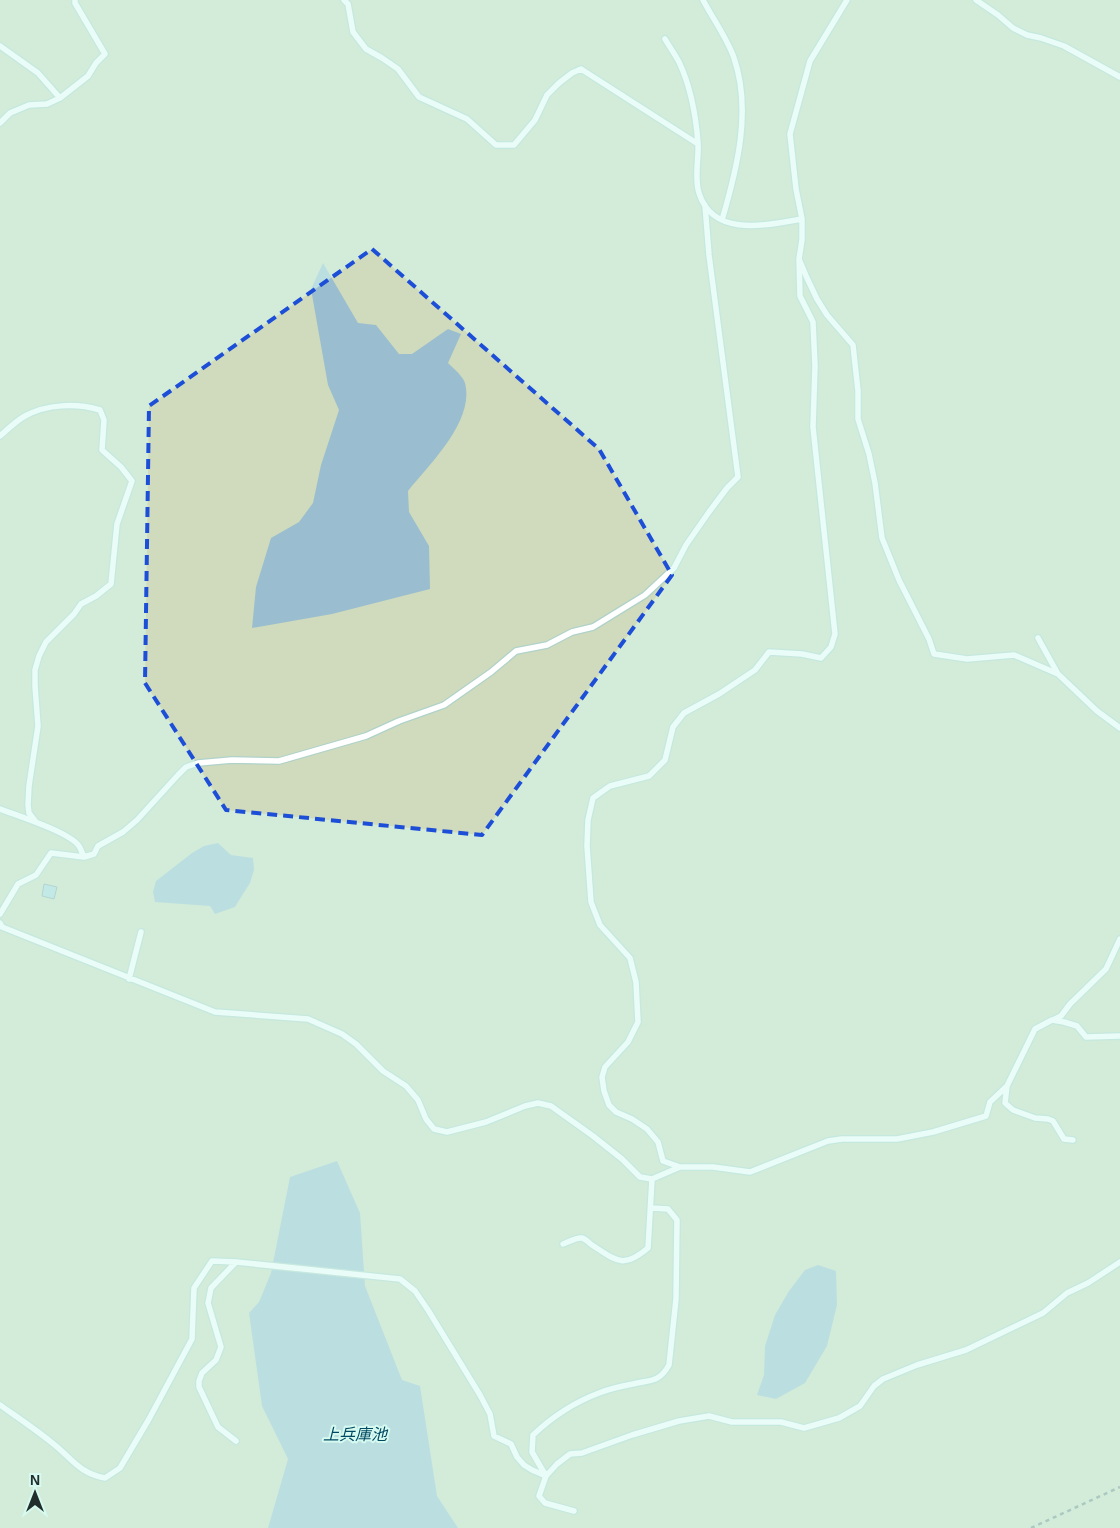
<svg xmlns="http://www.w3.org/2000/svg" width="1120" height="1528" font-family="Helvetica,'Noto Sans JP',sans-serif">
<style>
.green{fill:#cfdbbc}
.water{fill:#9abecf}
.building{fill:#abd6da;stroke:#86a8ab}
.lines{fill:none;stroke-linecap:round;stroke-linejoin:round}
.service-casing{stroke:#b0d2c9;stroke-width:8}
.path{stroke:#778e88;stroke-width:2.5;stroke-dasharray:4 4;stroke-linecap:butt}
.service{stroke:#fff;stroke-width:5.5}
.marked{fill:none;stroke:#1d4ed8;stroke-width:4;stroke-dasharray:10 6;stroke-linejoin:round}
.labels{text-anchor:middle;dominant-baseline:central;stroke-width:4;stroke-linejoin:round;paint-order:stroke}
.water-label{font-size:16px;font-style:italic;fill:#004962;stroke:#d7faf0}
</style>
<rect width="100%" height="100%" fill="#d7faf0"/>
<path class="green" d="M0,0H1120V1528H0Z"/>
<path class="water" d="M323,263L358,323L376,325L399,354H412L448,329L461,334L448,363C453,368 463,376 465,383C475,421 429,465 408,491L409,512L429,546L430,589L332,614L252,628L256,587L271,538L299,522L313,503L321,465L339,410L328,385L311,289Z
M218,843L231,855L253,858L254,870L250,883L243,894L235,907L215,914L210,906L155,902L153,892L156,881L192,853L204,846Z
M337,1161L360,1213L365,1286L402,1380L420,1386L437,1496L458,1528H268L288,1459L262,1406L249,1313L259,1302L271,1273L290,1177Z
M818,1265L836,1271L837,1305L827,1346L805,1383L776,1399L757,1395L764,1375L765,1346L775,1315L789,1291L805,1270Z"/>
<path class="building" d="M44,884L57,887L54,899L42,896Z"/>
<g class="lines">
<defs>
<path id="service" d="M344,0L348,4L353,32L366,49L382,58L398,69L419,97L467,119L496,145H514L535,120L547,95L559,83L572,73L581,69L698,144
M703,0C713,19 727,38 734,58C752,110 737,169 722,220
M976,0L998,15L1013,28L1027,35L1041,38L1064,46L1120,77
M665,39C669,46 675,54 679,62C690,85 696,117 698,143C699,159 694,178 699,193C713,238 767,225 802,219V240L799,259L807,278L817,299L827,315L853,345L858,391V419L869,454L875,483L882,538L899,580L929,639L934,654L967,659L1014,655L1058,674L1097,711L1120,728
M0,46L38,73L60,98L47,104L29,105L10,113L0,123
M60,98L88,76L96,63L105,54L75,3V0
M802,219L796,189L790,134L810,61L847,0
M0,436C8,429 16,421 25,416C47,404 76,403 100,410L104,420L102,450L121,467L132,481L117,524L111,584L96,596L81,604L74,614L46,642L39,656L35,670V686L38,726L29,786L28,805L29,813L36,822
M1038,638L1058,674
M0,809C18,816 69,832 79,846C81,849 82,853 84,857
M0,914L18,884L36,875L51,853L84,857L94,854L98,846L123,832L137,820L178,775L186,767L198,763L232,760L279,761L366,736L399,721L444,705L491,672L516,651L547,645L572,632L593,627L645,595L674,568L686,545L709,512L727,488L738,477L709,255L705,205
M0,923L2,927L215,1012L308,1019L342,1034L356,1044L383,1071L406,1086L418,1100L426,1119L434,1129L447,1132L486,1122L525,1106L538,1103L551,1106L593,1136L622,1159L640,1177L652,1179L680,1167H713L750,1172L828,1141L842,1139H897L933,1132L986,1116L990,1102L1007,1086L1035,1029L1052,1020L1064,1022L1077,1026L1086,1037L1120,1036
M129,979L141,932
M1053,1020L1061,1016L1070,1004L1106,969L1120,939
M1007,1086L1005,1103L1013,1110L1035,1118L1048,1119L1053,1121L1064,1139L1073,1140
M680,1167L663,1161L658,1142L647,1129L632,1119L616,1112L609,1105L604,1091L602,1077L605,1067L628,1042L638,1022L636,982L630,958L600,925L591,902L587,846L588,820L593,798L610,786L649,776L665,760L673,727L684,713L719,694L755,670L769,652L802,654L821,658L831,647L835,634L813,427L815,366L813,322L800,296L799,259
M563,1244C569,1242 576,1237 582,1238C586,1239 589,1243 592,1245C617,1261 623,1269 648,1248L652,1179
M236,1262L211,1288L208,1303L221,1347L216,1360L202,1373L199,1381V1387L218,1427L236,1441
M0,1405C17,1417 35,1429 51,1442C71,1457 78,1473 105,1478L120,1468L149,1419L192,1339L194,1288L212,1261L236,1262L400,1279L415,1291L428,1310L480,1395L490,1414L494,1436L511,1444L517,1457L524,1465L532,1470L546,1476
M546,1476L532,1452L533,1435C551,1418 575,1402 599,1393C609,1389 622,1386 633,1384C649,1380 659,1383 669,1365L676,1299L677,1220L668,1209L652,1208
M574,1511L545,1503L539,1496L546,1476L557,1464L570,1454L582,1453L632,1435L679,1421L709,1416L732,1422H781L804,1428L839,1418L860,1406L874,1386L883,1379L917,1365L966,1350L1043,1313L1067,1293L1088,1283L1120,1262"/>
</defs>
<use href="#service" class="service-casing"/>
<path class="path" d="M1031,1528L1120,1487"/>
<use href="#service" class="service"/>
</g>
<path d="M0 0H1120V1528H0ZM372,249L599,449L672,575L482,835L226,810L145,683L149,406Z" fill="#d7faf0" fill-opacity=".55" fill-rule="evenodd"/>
<path class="marked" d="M372,249L599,449L672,575L482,835L226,810L145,683L149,406Z"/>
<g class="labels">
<g class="water-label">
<text x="355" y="1434">上兵庫池</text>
</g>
</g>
<g transform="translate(35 1493)" stroke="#d7faf0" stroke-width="4" paint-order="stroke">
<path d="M0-4L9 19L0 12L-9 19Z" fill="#212e2b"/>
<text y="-8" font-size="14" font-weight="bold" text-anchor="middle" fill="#212e2b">N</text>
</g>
</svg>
